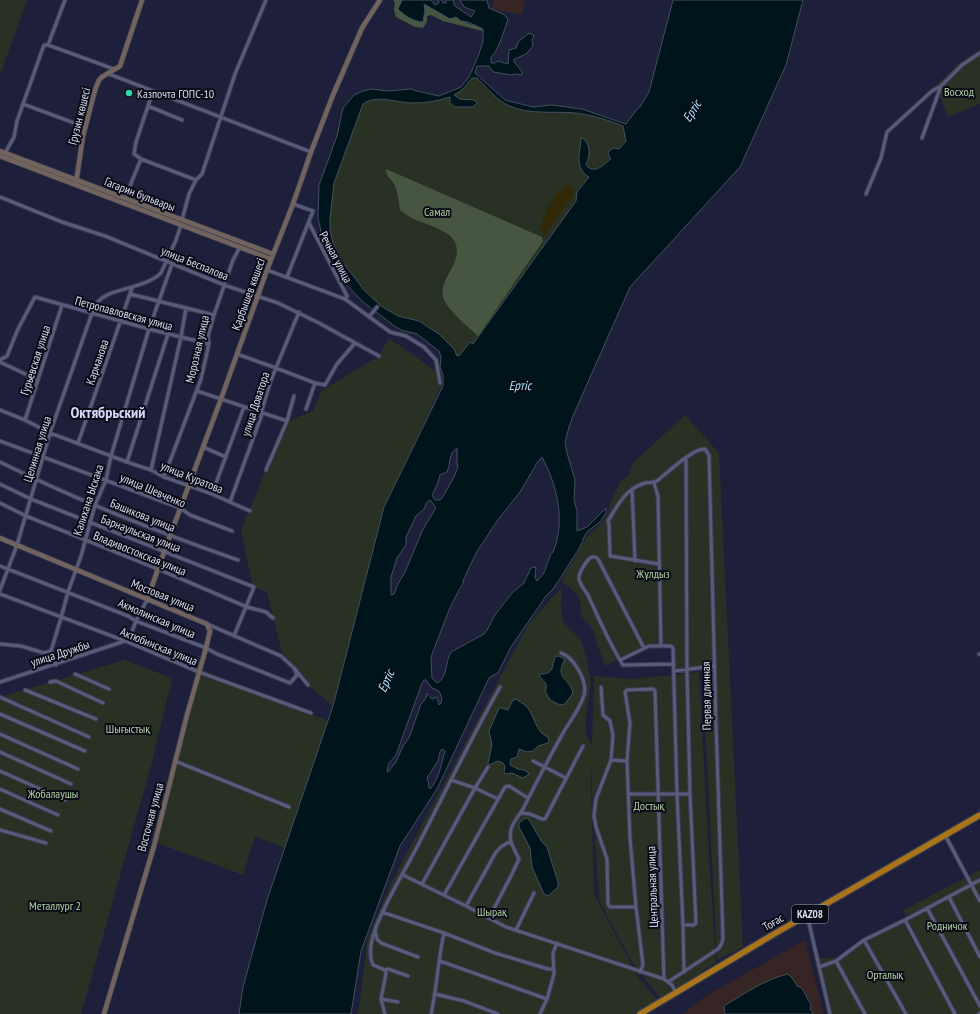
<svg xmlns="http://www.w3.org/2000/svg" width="980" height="1014" font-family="'PT Sans Narrow',sans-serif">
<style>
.industrial{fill:#372425}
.green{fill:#293125}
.forest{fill:#475640}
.sand{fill:#322908}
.water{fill:#00141c;stroke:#42515c;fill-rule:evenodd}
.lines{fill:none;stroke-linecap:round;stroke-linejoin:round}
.street-casing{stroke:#3b3b52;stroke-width:5}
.secondary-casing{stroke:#3b3b52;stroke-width:6}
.highway-casing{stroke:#3b3b52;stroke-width:8}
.street{stroke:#585b7a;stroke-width:3}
.secondary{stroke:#71635d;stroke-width:4.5}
.highway{stroke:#aa7518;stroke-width:5.5}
.poi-dot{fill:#2ed4ab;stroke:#0a0b16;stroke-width:1.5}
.labels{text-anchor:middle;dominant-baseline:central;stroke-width:4;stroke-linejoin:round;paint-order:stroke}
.shield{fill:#0a0b16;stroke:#9c9faf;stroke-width:1}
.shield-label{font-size:11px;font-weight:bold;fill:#dbdef0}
.park-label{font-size:12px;fill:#b2d1a3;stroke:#0a0b16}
.poi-label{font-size:12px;fill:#dbdef0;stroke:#0a0b16;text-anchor:start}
.street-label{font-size:12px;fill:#dbdef0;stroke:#0a0b16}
.water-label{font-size:13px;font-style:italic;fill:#a9e7fe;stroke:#0a0b16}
.district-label{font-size:16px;font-weight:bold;fill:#d4d9fc;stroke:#0a0b16}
</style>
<rect width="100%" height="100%" fill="#1e1f3a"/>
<path class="industrial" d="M494,0H525L522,15L492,9Z
M805,940L824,1014H683L704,997Z"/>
<path class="green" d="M0,0H27L0,75Z
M980,49V104L948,117L936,85L957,65Z
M472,78H477L499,100L533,112L576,113L605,119L623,126L626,141L619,149L613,148L611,158C603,165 595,175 586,165L590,156L579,165L590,177L577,192L576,201L473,344L470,342L460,355L456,356L454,349L439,334L420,321L398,316L381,306L363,289L355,278L342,262L333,243L330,230V218L334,183L363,104C376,94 398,104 414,103C427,103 439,101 451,97L450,103L474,100L460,99L453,95L462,90Z
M389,338L441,375V387L384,507L333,706L309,686L282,653L267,592L253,587L241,530L286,422L313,411L321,391L379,356Z
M685,415L719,453L743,947L717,960L702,668L674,671L673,645L646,644L605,666L591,626L581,616C581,592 578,595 561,581L586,538L601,523L608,514L609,506L620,481L628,476L634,462Z
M562,587L561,609L563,622L581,640L587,661L591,684L586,717V734L592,745L594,676L633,679L699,672L710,873L716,962L661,999L631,961L599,900L592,795V767L591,781L594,894L638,977L657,1000L634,1014H358L368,937L392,881L529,623Z
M122,659L172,678L151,766L81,1014H0V697L121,661Z
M202,670L328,721L285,848L255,836L243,875L152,841Z
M980,870V1014H957L903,910Z
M901,919L953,1014H828L814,958H836L862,940Z"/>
<path class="forest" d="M393,0H402L423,21L425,10L423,3L450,18L456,17C463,23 475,25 483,29L482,31L443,21L431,15L427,16V22L423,28L415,27L396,17L394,10L395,3Z
M386,169L542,237L543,241L478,336C468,327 450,312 444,300C435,279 468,261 453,239C446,229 421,223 410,217C406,215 403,212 400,210C399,202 398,194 395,186C393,180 385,176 386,169Z"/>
<path class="sand" d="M567,185L574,187L573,196L544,236L540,227C543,215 556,190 567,185Z"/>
<path class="water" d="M402,0H431L435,5L439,3L438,0H442L443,3H446V0H453L455,6L471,17L475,11L464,7L460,0H487L489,8L503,14L508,19C505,28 498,52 491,57V63H495L498,61L508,64L509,50L516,48L518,42L529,33L534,35L532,41L533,46L526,54L513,60L522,72V75L516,74L511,75L493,72L489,66H477L475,73L505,100L533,107L551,105L582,109L626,124L637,109L640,107L649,92L673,0H803L786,65L740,167L630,287L573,416L569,427L565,442L567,453L575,480L574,500L577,511V531L587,527L606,508V513L600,522L588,531L585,535L580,547L561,577L553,589L546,596L511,647L498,673L489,678L437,789L400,846L361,951L351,1014H239L243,987L267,900L333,706L384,507L443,386V375L440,367L441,357L439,351L417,334L401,330L393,325L363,302L341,279L325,249L318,218L319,185L337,136L343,108L354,95L363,91L372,89L388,91L411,89L417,91L439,96L461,87L469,77L479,54L483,41V29L468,22L461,21L456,17L450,19L424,4L425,10L423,22C412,21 405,16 398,9ZM472,78H477C487,88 497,100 509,106C530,115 554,111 576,113C592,115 608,120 623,126L626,141L619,149L613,148L609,151L608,154L611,159C603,165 595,175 586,165C590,155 591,147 584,139L581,138C580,153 574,168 589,177L577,192L576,201L473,344L470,342L460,355L457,356L454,349L439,334L419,321L398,316L381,306L363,289L355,278L342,262L333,243L330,230V218L334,183L363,104C376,94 397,103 413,103C425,103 439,101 450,97V103L455,107H473L477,103L474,100L460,99L454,95L462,90ZM457,448V463L458,467L454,477L442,498L440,500H435L432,495L437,485L440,475L447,472C451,463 448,454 457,448ZM542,457C557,485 566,521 553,552C552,553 550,555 550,557C545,567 547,572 537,581L535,577L536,567L531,568L524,583L512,593L495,615L487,630L484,634L451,652C445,661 448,678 437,683L432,678L431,657L449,610L459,590L463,584V581L476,553L497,521L520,492L537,463ZM430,500L436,508L423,529L405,572L398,584L394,594L391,595V577L397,558L406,545V537L416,516L424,509L427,502ZM424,680H426L432,688L439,691L442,698L441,703L439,705L437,697L432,699L427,693L426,698L421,704L409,738L403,746L396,762L388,772L387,771L389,763L396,755L422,683ZM442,749L445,751C442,761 439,780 430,789L428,786L429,784L427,778L438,761L440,752Z
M558,656L565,659C554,680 569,676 573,693L565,704L560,705L550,700L545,691C549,683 543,681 539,676L540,674C554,674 552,667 555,657Z
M516,699C520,702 524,704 527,707C535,716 535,732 548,737L549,740L548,743L538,746L533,751L527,752L519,749L517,757L511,759L510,765L518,769L524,770L529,773L528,775L523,778L512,773L505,774L504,772L505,766L503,763L498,761L489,765L488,763L492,745L489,731L499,708H501L508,710L513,700Z
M528,818L542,842L547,847L558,882V887L548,896L544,894L532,867L530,848L519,827V823L524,819Z
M788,974L793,979L797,986L802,988L811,1005L810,1009L814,1014H725L724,1006C744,994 765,979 788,974Z"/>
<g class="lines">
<defs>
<path id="street" d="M48,45L114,69
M48,45L65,0
M109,74L311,152
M153,91L136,142L134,154L141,159L196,180
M23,104L85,127
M148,106L182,120
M922,138L941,86
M5,153L14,137L17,121L44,45H48
M866,194L881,158L887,132L932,91L941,86L962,65L980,53
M0,197L62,222L105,236L224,285L278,303L319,323L379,356
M125,198L141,159
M182,220L189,194L196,180L202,174L235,74L266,0
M309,223L347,296L345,299
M267,270L345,299L390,332L406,336L424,347L436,360L440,383
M287,277L313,211L293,204
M130,294L214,315
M369,317L377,307
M237,354L276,368L315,383
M0,360L7,356L9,351L18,329L35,297L149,329L209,344
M0,362L38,380
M197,391L287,421
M306,409L315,383L325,385L337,364L355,343
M0,410L25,420L50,433L127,462L151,470L164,477L212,494L250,511
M25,420L62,305
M0,441L180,508L190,515L232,531
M78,443L132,288
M203,447L226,457
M0,462C77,500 157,532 238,560
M127,462L168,334
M151,470L181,337L186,308
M266,470L287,421L294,396
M164,477L201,379L209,344L208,336L214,315L233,260L240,247
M654,483L658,496L661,646
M0,484L31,499L254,587L234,636
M632,489L635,561
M212,494L244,407
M230,502L262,414L261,413L271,380L299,312
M0,503L26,516L158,569L247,607L266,612L273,618
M659,564L610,556L609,524L608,521C618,505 625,489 645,483C649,482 653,483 657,481C666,474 694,447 705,449L709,455L716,723L723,939L721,945L718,949L668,982
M0,566L128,616L136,621L206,648L217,654L290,683L297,675L294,668
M0,590L17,545L50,433L92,313C94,309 95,305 98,302C108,288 145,289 161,273L176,240L181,225
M0,594L128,642L199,672L311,713
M207,624L281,656L294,668L308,685
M128,642L136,621L147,600
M0,644L21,646L44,653L51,651
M644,648L598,559C595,556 591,556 588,560C585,564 578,574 579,579C580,585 585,590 588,595C599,619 609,643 623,665L674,664
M979,654H980
M620,660L649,646H671L673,648L677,794L683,925L684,972
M56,665L51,651L61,618L68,592L81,556L95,505L106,480L111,456L149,329L172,264
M674,671L714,666
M75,674L109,689
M0,682L125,641
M50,682L56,681L103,703
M601,687L603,715L610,721L613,735L611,760L596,799L594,816L596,827L607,859L608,904L610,907H636
M25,690L96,719
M0,697L89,737
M0,714L85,751
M0,734L78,769
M0,752L71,784
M611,760L627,761
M175,761L289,807
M533,761L566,778
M0,771L65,800
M451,780L475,788L498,799
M0,789L58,815
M628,794H690
M0,809L51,831
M521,813L530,814L542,819H545L583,746
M0,830L46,843
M945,835L980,901
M403,875L466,906L506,927L664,979L672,985L676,993
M422,884L475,788L488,767
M444,895L505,787L509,786L528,798
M949,897L980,957
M466,906L496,852L502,846L511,841
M927,908L980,1006
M382,912L444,933L495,953L548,969H554
M489,918L511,876L519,859C515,850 508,841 511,830C512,823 519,816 523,809C536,783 549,758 563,733C570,721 580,709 584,695C588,682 574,657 561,653
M800,920H806L809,923L830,1014
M683,925H694L696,923L690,794L687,670L686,458
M375,930L377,939L381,943L418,957
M516,930L534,893
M864,940L906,1014
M440,961L547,999
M836,961L865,1014
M819,967L836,961L864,940L905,920
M385,970L388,969L408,976
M640,972L643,965L636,907L630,838L627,761L630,723L625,692L627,690L653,689L655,691L664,979
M435,994L464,1001L498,1014
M381,999L398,1002
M385,1014L381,999L386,973L385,970L373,965C368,954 371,941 375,930C384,904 403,874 416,849C444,795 470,740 500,687
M431,1014C437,987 438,960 444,933
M540,1014L547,999L554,974L553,953L557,943
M955,1014L905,920L980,880
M979,1014L980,1013"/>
<path id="secondary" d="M0,151L273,254
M0,156L271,259
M76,183L83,136L95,90L99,80L102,77L120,66L142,0
M0,538L207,624L210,631L206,648L187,715L154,846L104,1014
M147,600L164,552L221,399L267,270L293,204L311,152L333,95L362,28L380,0"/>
<path id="highway" d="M640,1014L774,934L980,815"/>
</defs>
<use href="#street" class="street-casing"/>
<use href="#secondary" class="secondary-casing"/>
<use href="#highway" class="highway-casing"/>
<use href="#street" class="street"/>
<use href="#secondary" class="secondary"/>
<use href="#highway" class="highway"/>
</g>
<circle class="poi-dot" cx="129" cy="93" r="4"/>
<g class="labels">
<rect class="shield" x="792" y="905" width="36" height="18" rx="3"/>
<g class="shield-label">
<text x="810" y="914">KAZ08</text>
</g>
<g class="park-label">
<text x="959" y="91">Восход</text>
<text x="437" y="211">Самал</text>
<text x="653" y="573">Жұлдыз</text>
<text x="128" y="728">Шығыстық</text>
<text x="53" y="793">Жобалаушы</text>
<text x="649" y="805">Достық</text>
<text x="55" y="905">Металлург 2</text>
<text x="492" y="911">Шырақ</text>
<text x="947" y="925">Родничок</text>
<text x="885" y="974">Орталық</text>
</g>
<g class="poi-label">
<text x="137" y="93">Казпочта ГОПС-10</text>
</g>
<g class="street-label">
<text transform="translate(79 116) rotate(-76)">Грузин көшесі</text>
<text transform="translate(140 194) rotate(21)">Гагарин бульвары</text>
<text transform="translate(336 257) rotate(62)">Речная улица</text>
<text transform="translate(195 263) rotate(22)">улица Беспалова</text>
<text transform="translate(248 294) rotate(-70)">Қарбышев көшесі</text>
<text transform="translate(124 313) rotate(15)">Петропавловская улица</text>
<text transform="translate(197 349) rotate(-77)">Морозная улица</text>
<text transform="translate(35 360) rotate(-72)">Гурьевская улица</text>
<text transform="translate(97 362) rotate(-71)">Карманова</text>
<text transform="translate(255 404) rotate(-72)">улица Доватора</text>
<text transform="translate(37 449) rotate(-73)">Целинная улица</text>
<text transform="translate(192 477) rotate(22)">улица Куратова</text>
<text transform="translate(153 490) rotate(23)">улица Шевченко</text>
<text transform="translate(88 500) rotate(-72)">Калихана Ыскака</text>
<text transform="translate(143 515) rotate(22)">Башикова улица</text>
<text transform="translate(141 533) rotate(21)">Барнаульская улица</text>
<text transform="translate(140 553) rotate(22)">Владивостокская улица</text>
<text transform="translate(163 595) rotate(22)">Мостовая улица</text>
<text transform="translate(157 618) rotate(23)">Акмолинская улица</text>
<text transform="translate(159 646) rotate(22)">Актюбинская улица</text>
<text transform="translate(60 653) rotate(-18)">улица Дружбы</text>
<text transform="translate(706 696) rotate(-91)">Первая длинная</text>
<text transform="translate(150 817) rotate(-75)">Восточная улица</text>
<text transform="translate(652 887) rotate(-92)">Центральная улица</text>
<text transform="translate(773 922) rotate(-31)">Тоғас</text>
</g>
<g class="water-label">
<text transform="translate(692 111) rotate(-58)">Ертіс</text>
<text x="520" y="385">Ертіс</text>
<text transform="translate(386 681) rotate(-66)">Ертіс</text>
</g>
<g class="district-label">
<text x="108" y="412">Октябрьский</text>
</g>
</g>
</svg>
